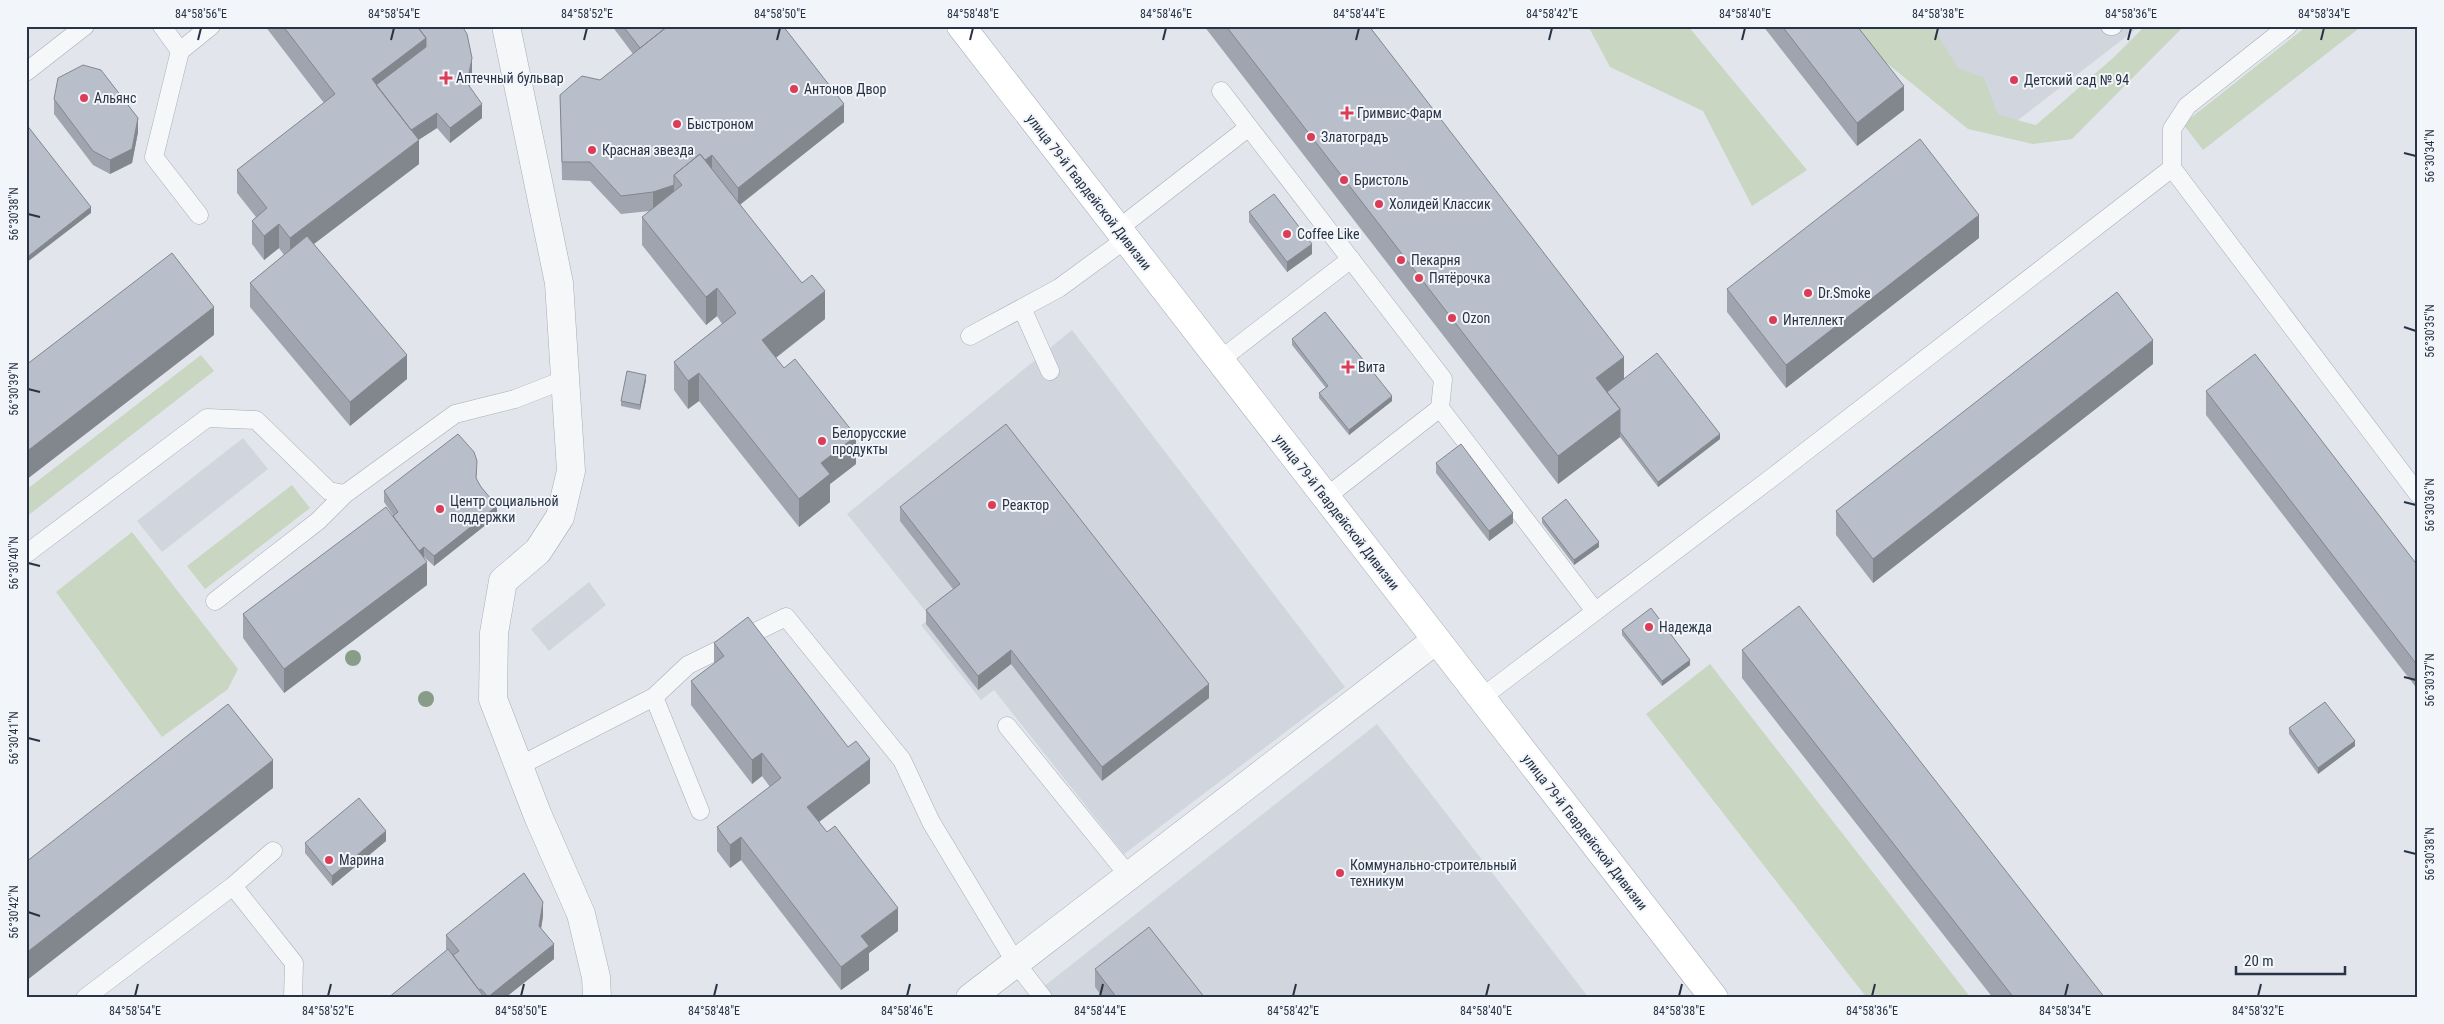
<svg xmlns="http://www.w3.org/2000/svg" width="2444" height="1024" font-family="'Roboto Condensed',sans-serif">
<style>
.built{fill:#d0d5de}
.green{fill:#c8d6c2}
.lines{fill:none;stroke-linecap:round;stroke-linejoin:round}
.lane-casing{stroke:#a6adb7;stroke-width:19}
.street-casing{stroke:#a6adb7;stroke-width:29}
.secondary-casing{stroke:#a6adb7;stroke-width:29}
.lane{stroke:#f5f7f9;stroke-width:18}
.street{stroke:#f5f7f9;stroke-width:28}
.secondary{stroke:#fff;stroke-width:28}
.tree{fill:#889d87}
.wall{fill:#9fa4ae}
.shaded-wall{fill:#82868d}
.building{fill:#b9bfca;stroke:#82868d}
.ticks{fill:none;stroke:#283345;stroke-width:2}
.poi-dot{fill:#db3d57;stroke:#f2f5f9;stroke-width:2}
.labels{text-anchor:middle;dominant-baseline:central;stroke-width:4;stroke-linejoin:round;paint-order:stroke}
.poi-label{font-size:14px;fill:#283345;stroke:#f2f5f9;text-anchor:start}
.street-label{font-size:14px;fill:#283345;stroke:#f2f5f9}
.neatline{fill:none;stroke:#283345;stroke-width:2}
.ticks-label{font-size:12px;text-anchor:middle;fill:#283345}
</style>
<rect width="100%" height="100%" fill="#e2e6ec"/>
<path class="built" d="M1917,26H2140L2000,134Z
M1072,330L1345,687L1124,854L994,690L981,700L921,625L931,618L847,514Z
M243,438L268,469L162,552L137,521Z
M589,582L606,605L549,651L531,629Z
M1377,724L1589,998H1028L1038,991Z"/>
<path class="green" d="M1588,26H1688L1807,170L1752,206L1703,111L1610,67Z
M1854,26H1932L1958,68L1984,78L1998,115L2036,125L2113,58L2145,26H2184L2072,139L2033,144L1968,129L1878,56Z
M2307,26H2362L2203,150L2183,124Z
M201,355L214,371L26,517V490Z
M292,485L310,508L205,589L187,566Z
M132,532L238,669L228,689L162,737L56,592Z
M1710,664L1971,998H1867L1646,714Z"/>
<g class="lines">
<defs>
<path id="lane" d="M162,26L180,51
M2110,26H2113
M26,72L85,26
M1221,91L1443,379L1440,408L1595,611
M2172,168V129L2187,106L2288,26
M199,215L154,157L180,51L211,26
M1118,229L1249,127
M1022,308L1050,371
M970,336L1059,288L1126,239
M1220,360L1351,259
M1326,497L1440,408
M26,554L207,418L256,420L329,491L345,494
M215,601L318,521L345,494L455,414L515,399L566,379
M1481,698L1774,476L2172,168L2418,494
M1007,726L1129,876
M519,766L654,697
M700,811L654,697L688,665L786,617L902,760L931,822L1016,963L1043,998
M233,886L294,963L293,998
M85,998L233,886L273,851"/>
<path id="street" d="M506,26L559,283L571,471L560,517L538,551L503,581L494,633L493,699L538,816L581,914L596,977L597,998
M970,998L1436,640"/>
<path id="secondary" d="M961,26L1714,998"/>
</defs>
<use href="#lane" class="lane-casing"/>
<use href="#street" class="street-casing"/>
<use href="#secondary" class="secondary-casing"/>
<use href="#lane" class="lane"/>
<use href="#street" class="street"/>
<use href="#secondary" class="secondary"/>
</g>
<g class="tree">
<circle cx="353" cy="658" r="8"/>
<circle cx="426" cy="699" r="8"/>
</g>
<path class="wall" d="M265,26H462L472,73L469,86L482,118L450,143L437,128L418,140L419,164L314,244L407,379L350,426L250,307V283L284,255L279,248L264,260L252,244V221L256,217L237,193V170L324,103Z
M612,26H783L844,122L740,205L825,319L776,358L856,464L830,484V502L799,527L699,401L688,409L674,390V362L722,324L717,316L706,325L642,245V217L650,211L621,214L590,181L562,180L560,95L600,80L633,54Z
M1204,26H1369L1624,379L1720,439L1658,487L1620,437L1558,484Z
M1763,26H1857L1904,110L1857,146Z
M54,99L138,132L132,163L110,174L93,165L54,114Z
M1249,212L1312,254L1287,272L1249,222Z
M1979,238L1786,388L1727,312V289Z
M1292,339L1392,401L1349,435L1319,398V393L1326,388L1292,345Z
M2153,364L1873,583L1836,535V511Z
M646,380L640,410L621,406V401Z
M2206,391L2418,566V690L2206,415Z
M1436,463L1513,523L1489,541L1436,473Z
M477,471L476,479L497,516L434,566L424,557L427,585L284,693L243,638V614L393,515L384,502V491Z
M900,507L1209,698L1102,781L1011,664L978,690L926,624V610L953,589L900,521Z
M1542,518L1599,547L1574,565L1542,523Z
M1622,630L1690,665L1662,686L1622,635Z
M714,643L870,783L819,822L898,931L869,953V970L841,990L741,860L730,868L717,851V827L770,787L762,776L752,784L691,705V681L714,664Z
M1742,650L2105,998H1993L1742,678Z
M2289,728L2355,746L2318,774L2289,734Z
M386,841L332,886L305,853V843Z
M543,916L541,929L554,959L505,998H388L447,950L446,949V935Z
M1095,969L1205,998H1103L1095,987Z"/>
<path class="shaded-wall" d="M426,38V62L379,98L372,79Z
M472,58V73L467,97V83Z
M1904,86V110L1857,146V123Z
M482,104V118L450,143V128Z
M844,104V122L738,206V188Z
M437,113V128L406,148V134Z
M138,118V132L132,163L110,174V160Z
M419,140V164L290,262V238Z
M712,155V173L682,185L679,181Z
M674,185V203L653,210V192Z
M91,207V213L26,263V258Z
M1979,215V238L1786,388V365Z
M279,224V248L264,260V236Z
M1312,244V254L1287,272V262Z
M717,288V316L706,325V297Z
M825,291V319L762,368V340Z
M214,307V335L26,480V452Z
M2153,340V364L1873,583V559Z
M407,355V379L350,426V402Z
M1624,357V385L1599,404L1596,378Z
M699,373V401L688,409V381Z
M646,375V380L640,410V405Z
M1392,396V401L1349,435V430Z
M1620,409V437L1558,484V456Z
M1720,434V439L1658,487V482Z
M856,436V464L830,484V502L799,527V499L821,463Z
M497,506V516L434,566V556Z
M1513,513V523L1489,541V531Z
M1599,542V547L1574,565V560Z
M424,547V557L412,566V556Z
M427,562V585L284,693V669Z
M1011,650V664L978,690V676Z
M1690,660V665L1662,686V681Z
M1209,684V698L1102,781V767Z
M2355,741V746L2318,774V768Z
M762,753V776L752,784V760Z
M870,759V783L807,831V807Z
M273,760V788L26,981V953Z
M386,831V841L332,886V876Z
M741,837V860L730,868V845Z
M543,902V916L539,941V926Z
M898,908V931L869,953V970L841,990V967L861,936Z
M554,944V959L505,998H488V997Z"/>
<path class="building" d="M283,26H417L426,38L372,79L419,140L290,238L279,224L264,236L252,221L267,208L237,170L335,94Z
M417,26H462L467,34L472,58L467,83L482,104L450,128L437,113L411,130L376,85L426,47V38Z
M623,26H668L640,48Z
M668,26H783L844,104L738,188L712,155L705,160L700,154L674,175V185L653,192L621,196L590,162H562L560,95L582,76L600,80Z
M1226,26H1369L1624,357L1596,378L1620,409L1558,456Z
M1782,26H1857L1904,86L1857,123Z
M83,65L101,70L138,118L132,149L110,160L93,151L54,99L58,78Z
M26,124L91,207L26,258Z
M1920,139L1979,215L1786,365L1727,289Z
M700,154L802,283L812,275L825,291L762,340L784,368L795,359L856,436L821,463L830,474L799,499L699,373L688,381L674,362L736,313L717,288L706,297L642,217L682,185L674,175Z
M1274,194L1312,244L1287,262L1249,212Z
M307,236L407,355L350,402L250,283Z
M172,253L214,307L26,452V365Z
M2117,292L2153,340L1873,559L1836,511Z
M1325,312L1392,396L1349,430L1319,393L1328,386L1292,339Z
M1657,353L1720,434L1658,482L1620,432V409L1607,392Z
M2255,354L2418,566V666L2206,391Z
M627,371L646,375L640,405L621,401Z
M1006,424L1209,684L1102,767L1011,650L978,676L926,610L960,584L900,507Z
M458,434L474,452L477,461L476,478L481,487L497,506L434,556L424,547L419,551L393,516L398,512L384,491Z
M1461,444L1513,513L1489,531L1436,463Z
M1566,499L1599,542L1574,560L1542,518Z
M386,507L427,562L284,669L243,614Z
M1799,606L2105,998H2014L1742,650Z
M1651,608L1690,660L1662,681L1622,630Z
M748,617L848,747L856,741L870,759L807,807L827,832L835,826L898,908L861,936L869,946L841,967L741,837L730,845L717,827L781,778L762,753L752,760L691,681L724,656L714,643Z
M2325,702L2355,741L2318,768L2289,728Z
M228,704L273,760L26,953V862Z
M359,798L386,831L332,876L305,843Z
M524,873L543,902L539,926L554,944L488,997L481,989L479,990L453,955L459,951L446,935Z
M1149,927L1205,998H1117L1095,969Z
M448,949L485,998H388Z"/>
<path class="ticks" d="M198,40L201,28M391,40L394,28M584,40L587,28M777,40L780,28M970,40L973,28M1163,40L1166,28M1356,40L1359,28M1549,40L1552,28M1742,40L1745,28M1935,40L1938,28M2128,40L2131,28M2321,40L2324,28M2404,153L2416,156M28,214L40,217M2404,327L2416,331M28,389L40,392M2404,502L2416,505M28,563L40,566M2404,677L2416,680M28,738L40,741M2404,851L2416,854M28,912L40,916M135,996L138,984M328,996L331,984M521,996L524,984M714,996L717,984M907,996L910,984M1100,996L1103,984M1293,996L1296,984M1486,996L1489,984M1679,996L1682,984M1872,996L1875,984M2065,996L2068,984M2258,996L2261,984"/>
<g class="poi-dot">
<path d="M443.5 70.5h5v5h5v5h-5v5h-5v-5h-5v-5h5z"/>
<circle cx="2014" cy="80" r="5"/>
<circle cx="794" cy="89" r="5"/>
<circle cx="84" cy="98" r="5"/>
<path d="M1344.5 105.5h5v5h5v5h-5v5h-5v-5h-5v-5h5z"/>
<circle cx="677" cy="124" r="5"/>
<circle cx="1311" cy="137" r="5"/>
<circle cx="592" cy="150" r="5"/>
<circle cx="1344" cy="180" r="5"/>
<circle cx="1379" cy="204" r="5"/>
<circle cx="1287" cy="234" r="5"/>
<circle cx="1401" cy="260" r="5"/>
<circle cx="1419" cy="278" r="5"/>
<circle cx="1808" cy="293" r="5"/>
<circle cx="1452" cy="318" r="5"/>
<circle cx="1773" cy="320" r="5"/>
<path d="M1345.5 359.5h5v5h5v5h-5v5h-5v-5h-5v-5h5z"/>
<circle cx="822" cy="441" r="5"/>
<circle cx="992" cy="505" r="5"/>
<circle cx="440" cy="509" r="5"/>
<circle cx="1649" cy="627" r="5"/>
<circle cx="329" cy="860" r="5"/>
<circle cx="1340" cy="873" r="5"/>
</g>
<g class="labels">
<g class="poi-label">
<text x="456" y="78">Аптечный бульвар</text>
<text x="2024" y="80">Детский сад № 94</text>
<text x="804" y="89">Антонов Двор</text>
<text x="94" y="98">Альянс</text>
<text x="1357" y="113">Гримвис-Фарм</text>
<text x="687" y="124">Быстроном</text>
<text x="1321" y="137">Златоградъ</text>
<text x="602" y="150">Красная звезда</text>
<text x="1354" y="180">Бристоль</text>
<text x="1389" y="204">Холидей Классик</text>
<text x="1297" y="234">Coffee Like</text>
<text x="1411" y="260">Пекарня</text>
<text x="1429" y="278">Пятёрочка</text>
<text x="1818" y="293">Dr.Smoke</text>
<text x="1462" y="318">Ozon</text>
<text x="1783" y="320">Интеллект</text>
<text x="1358" y="367">Вита</text>
<text x="832" y="433">Белорусские<tspan x="832" dy="16">продукты</tspan></text>
<text x="450" y="501">Центр социальной<tspan x="450" dy="16">поддержки</tspan></text>
<text x="1002" y="505">Реактор</text>
<text x="1659" y="627">Надежда</text>
<text x="339" y="860">Марина</text>
<text x="1350" y="865">Коммунально-строительный<tspan x="1350" dy="16">техникум</tspan></text>
</g>
<g class="street-label">
<text transform="translate(1089 192) rotate(52)">улица 79-й Гвардейской Дивизии</text>
<text transform="translate(1337 512) rotate(52)">улица 79-й Гвардейской Дивизии</text>
<text transform="translate(1585 832) rotate(52)">улица 79-й Гвардейской Дивизии</text>
</g>
</g>
<rect width="2444" height="1024" fill="none" stroke="#f2f5f9" stroke-width="55"/>
<path d="M2236 966v8h109v-8" fill="none" stroke="#283345" stroke-width="2.5"/>
<text x="2244" y="966" font-size="15" fill="#283345" stroke="#f2f5f9" stroke-width="4" paint-order="stroke">20 m</text>
<rect x="28" y="28" width="2388" height="968" class="neatline"/>
<g class="ticks-label">
<text x="201" y="18">84°58'56"E</text>
<text x="394" y="18">84°58'54"E</text>
<text x="587" y="18">84°58'52"E</text>
<text x="780" y="18">84°58'50"E</text>
<text x="973" y="18">84°58'48"E</text>
<text x="1166" y="18">84°58'46"E</text>
<text x="1359" y="18">84°58'44"E</text>
<text x="1552" y="18">84°58'42"E</text>
<text x="1745" y="18">84°58'40"E</text>
<text x="1938" y="18">84°58'38"E</text>
<text x="2131" y="18">84°58'36"E</text>
<text x="2324" y="18">84°58'34"E</text>
<text transform="translate(2430 156) rotate(-90)" y="4">56°30'34"N</text>
<text transform="translate(14 214) rotate(-90)" y="4">56°30'38"N</text>
<text transform="translate(2430 331) rotate(-90)" y="4">56°30'35"N</text>
<text transform="translate(14 389) rotate(-90)" y="4">56°30'39"N</text>
<text transform="translate(2430 505) rotate(-90)" y="4">56°30'36"N</text>
<text transform="translate(14 563) rotate(-90)" y="4">56°30'40"N</text>
<text transform="translate(2430 680) rotate(-90)" y="4">56°30'37"N</text>
<text transform="translate(14 738) rotate(-90)" y="4">56°30'41"N</text>
<text transform="translate(2430 854) rotate(-90)" y="4">56°30'38"N</text>
<text transform="translate(14 912) rotate(-90)" y="4">56°30'42"N</text>
<text x="135" y="1015">84°58'54"E</text>
<text x="328" y="1015">84°58'52"E</text>
<text x="521" y="1015">84°58'50"E</text>
<text x="714" y="1015">84°58'48"E</text>
<text x="907" y="1015">84°58'46"E</text>
<text x="1100" y="1015">84°58'44"E</text>
<text x="1293" y="1015">84°58'42"E</text>
<text x="1486" y="1015">84°58'40"E</text>
<text x="1679" y="1015">84°58'38"E</text>
<text x="1872" y="1015">84°58'36"E</text>
<text x="2065" y="1015">84°58'34"E</text>
<text x="2258" y="1015">84°58'32"E</text>
</g>
</svg>
